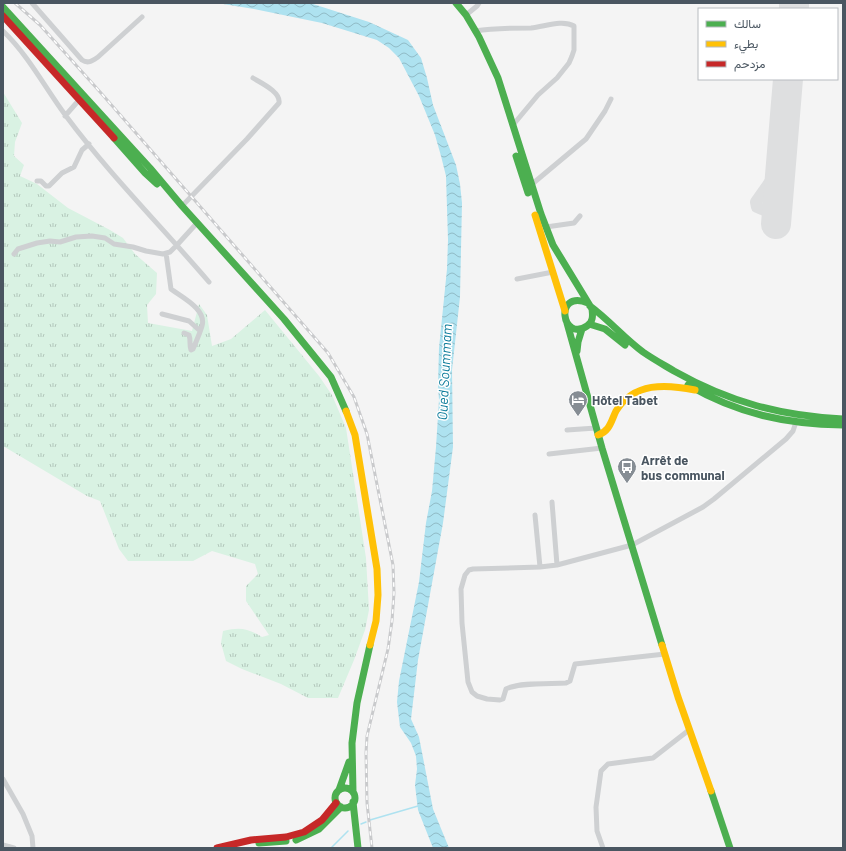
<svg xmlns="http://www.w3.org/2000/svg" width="846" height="851" font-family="Barlow,Vazirmatn,sans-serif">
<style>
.grass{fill:url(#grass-tufts)}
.water{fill:url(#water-waves)}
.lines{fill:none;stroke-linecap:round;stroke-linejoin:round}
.stream{stroke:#aee2f0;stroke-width:1.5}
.taxiway{stroke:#dedfe0;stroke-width:12}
.runway{stroke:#dedfe0;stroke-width:30}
.street{stroke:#ced0d2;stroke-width:5}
.fast{stroke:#4caf50;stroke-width:7}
.slow{stroke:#ffc107;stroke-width:7}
.jam{stroke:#c62828;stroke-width:7}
.rail-casing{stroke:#c9cacc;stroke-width:3}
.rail{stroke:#fff;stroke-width:1.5;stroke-dasharray:4.5;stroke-linecap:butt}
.labels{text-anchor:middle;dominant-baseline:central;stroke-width:3;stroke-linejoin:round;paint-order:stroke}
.poi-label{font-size:13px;font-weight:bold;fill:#4a5661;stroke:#fff;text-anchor:start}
.water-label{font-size:14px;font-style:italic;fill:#0c7c9b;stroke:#fff}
</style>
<defs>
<pattern id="grass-tufts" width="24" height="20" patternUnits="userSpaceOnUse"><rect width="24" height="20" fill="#d9f2e3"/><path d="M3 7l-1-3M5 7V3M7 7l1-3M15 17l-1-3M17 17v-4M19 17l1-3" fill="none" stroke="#b2c7bb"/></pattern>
<pattern id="water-waves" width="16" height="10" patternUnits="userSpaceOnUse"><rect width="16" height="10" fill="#aee2f0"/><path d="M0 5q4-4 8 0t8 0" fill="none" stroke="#90bac6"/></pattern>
</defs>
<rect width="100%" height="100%" fill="#f4f4f4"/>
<path class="grass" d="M3,92L22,123L15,142L14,156L24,165L20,176L37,184L68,208L110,230L123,238L135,254L157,273L156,294L147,305L148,323L192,331L199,304L207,315L212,346L231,339L265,310L319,376L332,395L346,428L366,558L369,610L365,630L354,660L338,698H308L281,684L242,669L226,661L221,643L223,631C240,627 247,628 262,637L269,635L246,601V586L258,574L255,564L212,551L193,561H128L119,549L100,501L87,496L3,446Z"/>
<path class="water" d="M217,3L313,4L369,22L408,40L421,58L427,78L433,105L456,165L460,184L462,203L460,297L452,370L453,447L443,523L418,660L411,719L419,737L433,809L449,848H433L418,810L415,785L417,769L416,756L411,743L400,727L397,702L399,681L419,582L426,523L432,491L436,447L439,400L438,386L439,348L447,269L448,240L446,176L441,156L435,135L419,96L399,58L389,48L377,40L322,23L254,9Z"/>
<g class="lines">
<path class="stream" d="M370,820L418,806
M361,824L366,822
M331,848L348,831"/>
<path class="taxiway" d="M777,212C769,212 763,210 757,207L756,202L780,168"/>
<path class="runway" d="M794,9V3
M776,224L788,79"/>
<path class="street" d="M32,3L82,60C88,64 92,61 98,57L142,17
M466,15L477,6L479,3
M3,31C29,56 45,88 66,116C110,175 162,227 209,282
M475,31C495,28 512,28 531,28C544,27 562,19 574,26V50L572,56L569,63L557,78L538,95L513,125
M65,116L79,100
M37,181H41L46,186H49L62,173L74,167L82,150L89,144
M531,185L586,139L605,111L611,99
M182,206L247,139L279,103C281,92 261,83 253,78
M546,227L574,223L580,216
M166,253L171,289C181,297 207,309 202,326C200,333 196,342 193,349L191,350C189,345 191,340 189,335L184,333
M14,254L18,249L37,243L50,241L60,242L76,237L92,236L105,238L114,244L133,247L146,251L163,254L170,252L177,245L197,223
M517,279L553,272
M162,314L189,321L199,330
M567,430L596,428
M549,454L602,448
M552,502L557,565
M535,515L540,567
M665,654L575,664L570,681L566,683C551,684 519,682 506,689L503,699L500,700L487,699L477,696L472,692L468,682L462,623L461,589L465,575L469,570L473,569L540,567L557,565L632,545L703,507L714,499L786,439L793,431L796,422
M3,779L23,814L32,836L33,848
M3,845L14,848
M603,848L597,831L596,807L601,771L608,764L653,758L689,730"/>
<path class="fast" d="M456,3L466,15L479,37L498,78L541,214L553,245L592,309C593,316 593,322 587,326C562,343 553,289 588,303
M3,7L150,168L182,206L284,319L331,377L346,411
M114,138L145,173L157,184
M516,156L528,193
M590,306C609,320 624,338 643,352C653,359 664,365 674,371C729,402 781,416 843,419
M567,323L602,448L662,645
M589,324L605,329L625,345
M577,351L578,342L582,329
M688,385C738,414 786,424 843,425
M335 798a10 10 0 1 1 20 0a10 10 0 1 1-20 0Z
M339,790L349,762
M711,791L730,848
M353,792L352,743L357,703L370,645
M353,802L358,848
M296,840L319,829L341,807
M259,843L286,841"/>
<path class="slow" d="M535,215L565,311
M346,411L355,435L377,569L378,595L376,621L370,645
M598,435C610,431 611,421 616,411C634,382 666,384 695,390
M662,645L678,697L711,791"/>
<path class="jam" d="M3,16L114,138
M217,848L251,840L286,837L304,832L322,820L336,803"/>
<defs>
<path id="rail" d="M15,3L40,25L101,93L328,353L354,397L367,434L393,565L394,593L392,621L388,649L367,736L366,753L367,803L372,848"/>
</defs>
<use href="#rail" class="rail-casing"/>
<use href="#rail" class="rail"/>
</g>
<defs>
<symbol id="hotel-pin" viewBox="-11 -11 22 30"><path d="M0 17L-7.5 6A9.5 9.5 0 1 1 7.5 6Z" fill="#868d94" stroke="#fff"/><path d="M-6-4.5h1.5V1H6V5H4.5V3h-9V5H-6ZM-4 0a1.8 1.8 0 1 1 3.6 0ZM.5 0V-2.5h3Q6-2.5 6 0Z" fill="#fff"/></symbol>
<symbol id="bus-pin" viewBox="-11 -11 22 30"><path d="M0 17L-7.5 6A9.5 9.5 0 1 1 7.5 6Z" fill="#868d94" stroke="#fff"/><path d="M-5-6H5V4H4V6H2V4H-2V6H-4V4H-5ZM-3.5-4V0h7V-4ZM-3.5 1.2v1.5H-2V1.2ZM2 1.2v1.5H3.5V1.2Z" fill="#fff"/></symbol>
</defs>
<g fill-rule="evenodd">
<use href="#hotel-pin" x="567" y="389" width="22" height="30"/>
<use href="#bus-pin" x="616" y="456" width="22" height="30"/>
</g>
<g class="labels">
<g class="poi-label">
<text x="592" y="400">Hôtel Tabet</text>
<text x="641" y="460">Arrêt de<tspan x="641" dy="15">bus communal</tspan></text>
</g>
<g class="water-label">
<text transform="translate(444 372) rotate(-87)">Oued Soummam</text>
</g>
</g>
<rect width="846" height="851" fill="none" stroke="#4a5661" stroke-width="8"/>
<rect x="698" y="8" width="140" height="72" fill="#ffffff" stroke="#b7bbc0"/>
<rect x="706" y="21" width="20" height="6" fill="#4caf50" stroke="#b7bbc0"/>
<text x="734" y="28" font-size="12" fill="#4a5661">سالك</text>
<rect x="706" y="41" width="20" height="6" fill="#ffc107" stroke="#b7bbc0"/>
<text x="734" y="48" font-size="12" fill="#4a5661">بطيء</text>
<rect x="706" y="61" width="20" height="6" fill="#c62828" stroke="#b7bbc0"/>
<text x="734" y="68" font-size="12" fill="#4a5661">مزدحم</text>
</svg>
